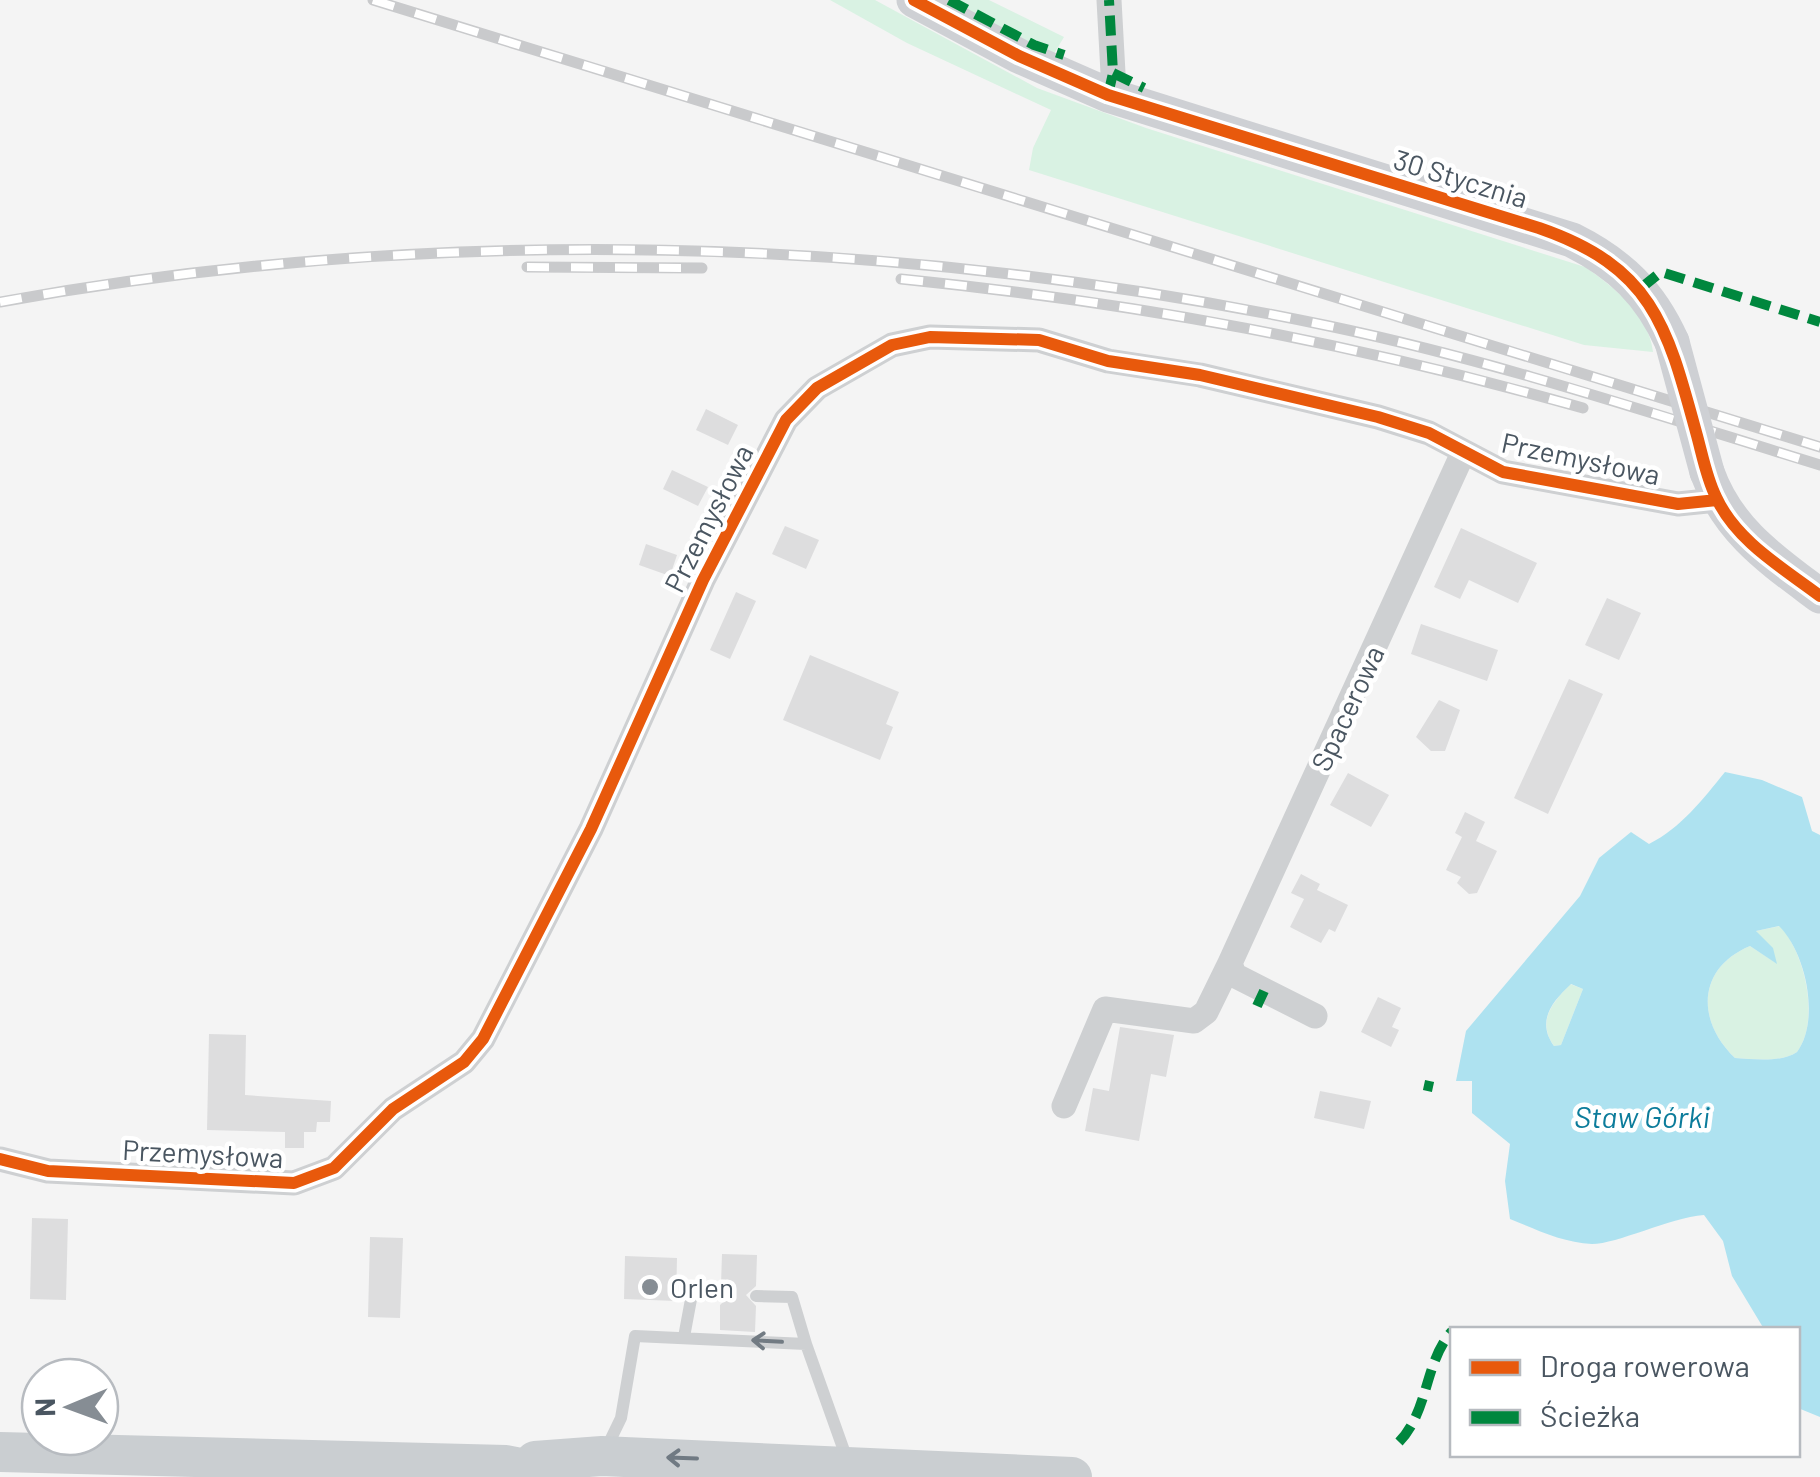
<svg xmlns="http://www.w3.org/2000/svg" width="1820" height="1477" font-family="Barlow,sans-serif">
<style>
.green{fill:#d9f2e3}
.water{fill:#aee2f0;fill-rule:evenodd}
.building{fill:#ddddde}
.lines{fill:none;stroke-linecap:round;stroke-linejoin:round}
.lane{stroke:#ced0d2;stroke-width:12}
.street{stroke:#ced0d2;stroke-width:25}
.secondary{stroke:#ced0d4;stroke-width:35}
.primary{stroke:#caced1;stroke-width:40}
.rail-casing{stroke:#c9cacc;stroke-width:11}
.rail{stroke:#fff;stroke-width:8;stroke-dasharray:22;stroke-linecap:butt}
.secondary-bridge{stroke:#ced0d4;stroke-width:35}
.quiet{stroke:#00873e;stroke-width:10;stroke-dasharray:20 10;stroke-linecap:butt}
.cycleway-casing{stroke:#fff;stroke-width:19}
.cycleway{stroke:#e8590c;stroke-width:12}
.oneway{stroke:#727b83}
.oneway2{stroke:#707a83}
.poi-dot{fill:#868d94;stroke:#fff;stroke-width:4}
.labels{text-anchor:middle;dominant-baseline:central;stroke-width:9;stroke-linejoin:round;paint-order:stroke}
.street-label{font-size:28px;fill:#4a5661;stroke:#fff}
.poi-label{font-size:28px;fill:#4a5661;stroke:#fff;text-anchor:start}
.water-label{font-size:30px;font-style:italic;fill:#0c7c9b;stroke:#fff}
</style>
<rect width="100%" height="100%" fill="#f4f4f4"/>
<path class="green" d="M830,0H875L1037,88L1146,128L1585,267C1614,287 1649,314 1653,352L1584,345L1029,170L1033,148L1051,110L907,43Z
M945,0H989L1064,37L1052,57Z
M1780,926C1806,955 1820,1021 1797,1052C1781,1063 1753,1059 1735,1058C1696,1021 1697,968 1750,946L1776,963L1756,931Z
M1570,984L1583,989L1561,1045L1554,1046C1536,1020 1553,1003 1570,984Z"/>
<path class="water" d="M1725,772L1762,780L1802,797L1812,831L1820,835V1417L1798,1408V1330L1764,1329L1732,1276L1723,1241L1704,1215C1669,1218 1617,1244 1592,1244C1563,1243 1535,1229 1510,1219L1505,1181L1510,1144L1472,1113V1081H1456L1466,1031L1580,896L1599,858L1631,832L1649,844C1681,828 1703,799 1725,772ZM1779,926C1807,954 1820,1021 1797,1052C1781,1063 1753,1059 1735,1058C1696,1021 1697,968 1750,946L1777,964L1773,948L1756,931ZM1571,984L1583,989L1561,1045L1554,1046C1536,1021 1552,1002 1571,984Z"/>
<path class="building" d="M706,409L738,425L728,445L696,430Z
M672,470L708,487L698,506L663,489Z
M785,526L819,540L806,569L772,554Z
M1461,528L1537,563L1518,603L1469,580L1460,599L1434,587Z
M646,544L677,555L670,576L639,565Z
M736,592L756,601L730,659L710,650Z
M1607,598L1641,613L1619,660L1585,645Z
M1421,624L1498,650L1487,681L1411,654Z
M810,655L899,692L886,724L893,727L880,760L783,720Z
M1569,679L1603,694L1548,814L1514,798Z
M1439,700L1460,710L1445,751H1431L1416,737Z
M1348,773L1389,795L1371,827L1330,805Z
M1465,812L1485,822L1476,841L1497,851L1477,893L1469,894L1457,883L1461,877L1446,870L1462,837L1455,833Z
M1301,874L1320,884L1317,890L1348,905L1335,932L1329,929L1321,943L1290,927L1304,899L1291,893Z
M1378,997L1401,1008L1392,1027L1399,1030L1391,1047L1361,1032Z
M1120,1027L1174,1035L1166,1077L1151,1074L1139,1141L1085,1131L1093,1088L1109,1091Z
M209,1034L246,1035L245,1095L331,1101L330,1122H317L316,1132H304V1148H285V1132L207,1130Z
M1320,1091L1371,1101L1364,1129L1314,1118Z
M32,1218L68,1219L66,1300L30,1299Z
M370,1237L403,1238L400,1318L368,1317Z
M722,1254L757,1255L756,1286L746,1295L756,1306L755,1332L720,1330V1305L731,1294L721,1285Z
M625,1256L677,1258L676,1301L624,1299Z"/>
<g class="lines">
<path class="lane" d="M756,1296L792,1297L806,1344
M684,1337L692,1294L721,1295
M606,1449L621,1418L635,1336L806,1344L848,1462"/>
<path class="street" d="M1108,95L1113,73L1109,0
M1315,1016L1234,975L1230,963L1463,453
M1064,1106L1105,1009L1194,1021L1206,1012L1230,963
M0,1159L48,1171L294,1183L334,1168L393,1109L464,1062L483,1039L591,829L703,580L786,420L817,388L892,345L930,337L1039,340L1108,361L1200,375L1378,417L1429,433L1503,472L1678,504L1717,500"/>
<path class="secondary" d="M914,0L1019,56L1108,95L1572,240C1620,264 1650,293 1672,342
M1707,472C1728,531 1772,560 1820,596"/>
<path class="primary" d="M0,1452L506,1465L567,1477
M535,1461L602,1456L1072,1477"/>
<defs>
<path id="rail" d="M373,0L1820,447
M527,267L702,268
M901,279C1139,303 1353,343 1583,408
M0,302C436,223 895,235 1329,326C1496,361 1657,415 1820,465"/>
</defs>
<use href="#rail" class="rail-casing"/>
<use href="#rail" class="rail"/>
<path class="secondary-bridge" d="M1672,342L1707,472"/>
<path class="quiet" d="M949,0L1034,45L1064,55
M1113,73L1144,88
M1108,95L1113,73L1109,0
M1641,288L1661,272L1820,322
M1257,1006L1264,991
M1424,1085L1433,1087
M1399,1442C1429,1411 1424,1363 1452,1331"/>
<defs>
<path id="cycleway" d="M914,0L1019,56L1108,95L1539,228C1652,267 1667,325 1696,432C1702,453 1706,477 1716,497C1736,541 1783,568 1820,596
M0,1159L48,1171L294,1183L334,1168L393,1109L464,1062L483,1039L591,829L703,580L786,420L817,388L892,345L930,337L1039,340L1108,361L1200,375L1378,417L1429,433L1503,472L1678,504L1717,500"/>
</defs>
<use href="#cycleway" class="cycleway-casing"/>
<use href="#cycleway" class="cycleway"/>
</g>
<defs><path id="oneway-shaft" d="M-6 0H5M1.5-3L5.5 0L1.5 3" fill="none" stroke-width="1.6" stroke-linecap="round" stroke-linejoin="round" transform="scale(2.5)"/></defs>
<use class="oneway" href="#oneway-shaft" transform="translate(767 1341) rotate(-177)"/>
<use class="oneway2" href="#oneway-shaft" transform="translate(682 1458) rotate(-178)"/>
<circle class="poi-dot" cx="650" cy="1287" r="10"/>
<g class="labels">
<g class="street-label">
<text transform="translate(1461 178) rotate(17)">30 Stycznia</text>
<text transform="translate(1581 458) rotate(12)">Przemysłowa</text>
<text transform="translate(708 518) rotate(-63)">Przemysłowa</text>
<text transform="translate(1347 708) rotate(-65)">Spacerowa</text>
<text transform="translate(203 1153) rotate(3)">Przemysłowa</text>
</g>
<g class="poi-label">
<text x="670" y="1287">Orlen</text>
</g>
<g class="water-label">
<text x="1642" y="1116">Staw Górki</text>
</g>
</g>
<rect x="1450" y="1327" width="350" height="130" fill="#ffffff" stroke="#b7bbc0" stroke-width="2.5"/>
<rect x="1470" y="1360" width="50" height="15" fill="#e8590c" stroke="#b7bbc0" stroke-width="2.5"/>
<text x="1540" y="1377" font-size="30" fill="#4a5661">Droga rowerowa</text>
<rect x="1470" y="1410" width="50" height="15" fill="#00873e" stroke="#b7bbc0" stroke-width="2.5"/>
<text x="1540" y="1427" font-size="30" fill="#4a5661">Ścieżka</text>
<g transform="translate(70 1407) rotate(269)"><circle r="48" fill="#ffffff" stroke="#b7bbc0" stroke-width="2.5"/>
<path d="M0-8L18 38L0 25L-18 38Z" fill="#868d94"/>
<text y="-15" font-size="28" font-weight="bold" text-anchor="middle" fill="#4a5661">N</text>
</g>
</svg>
